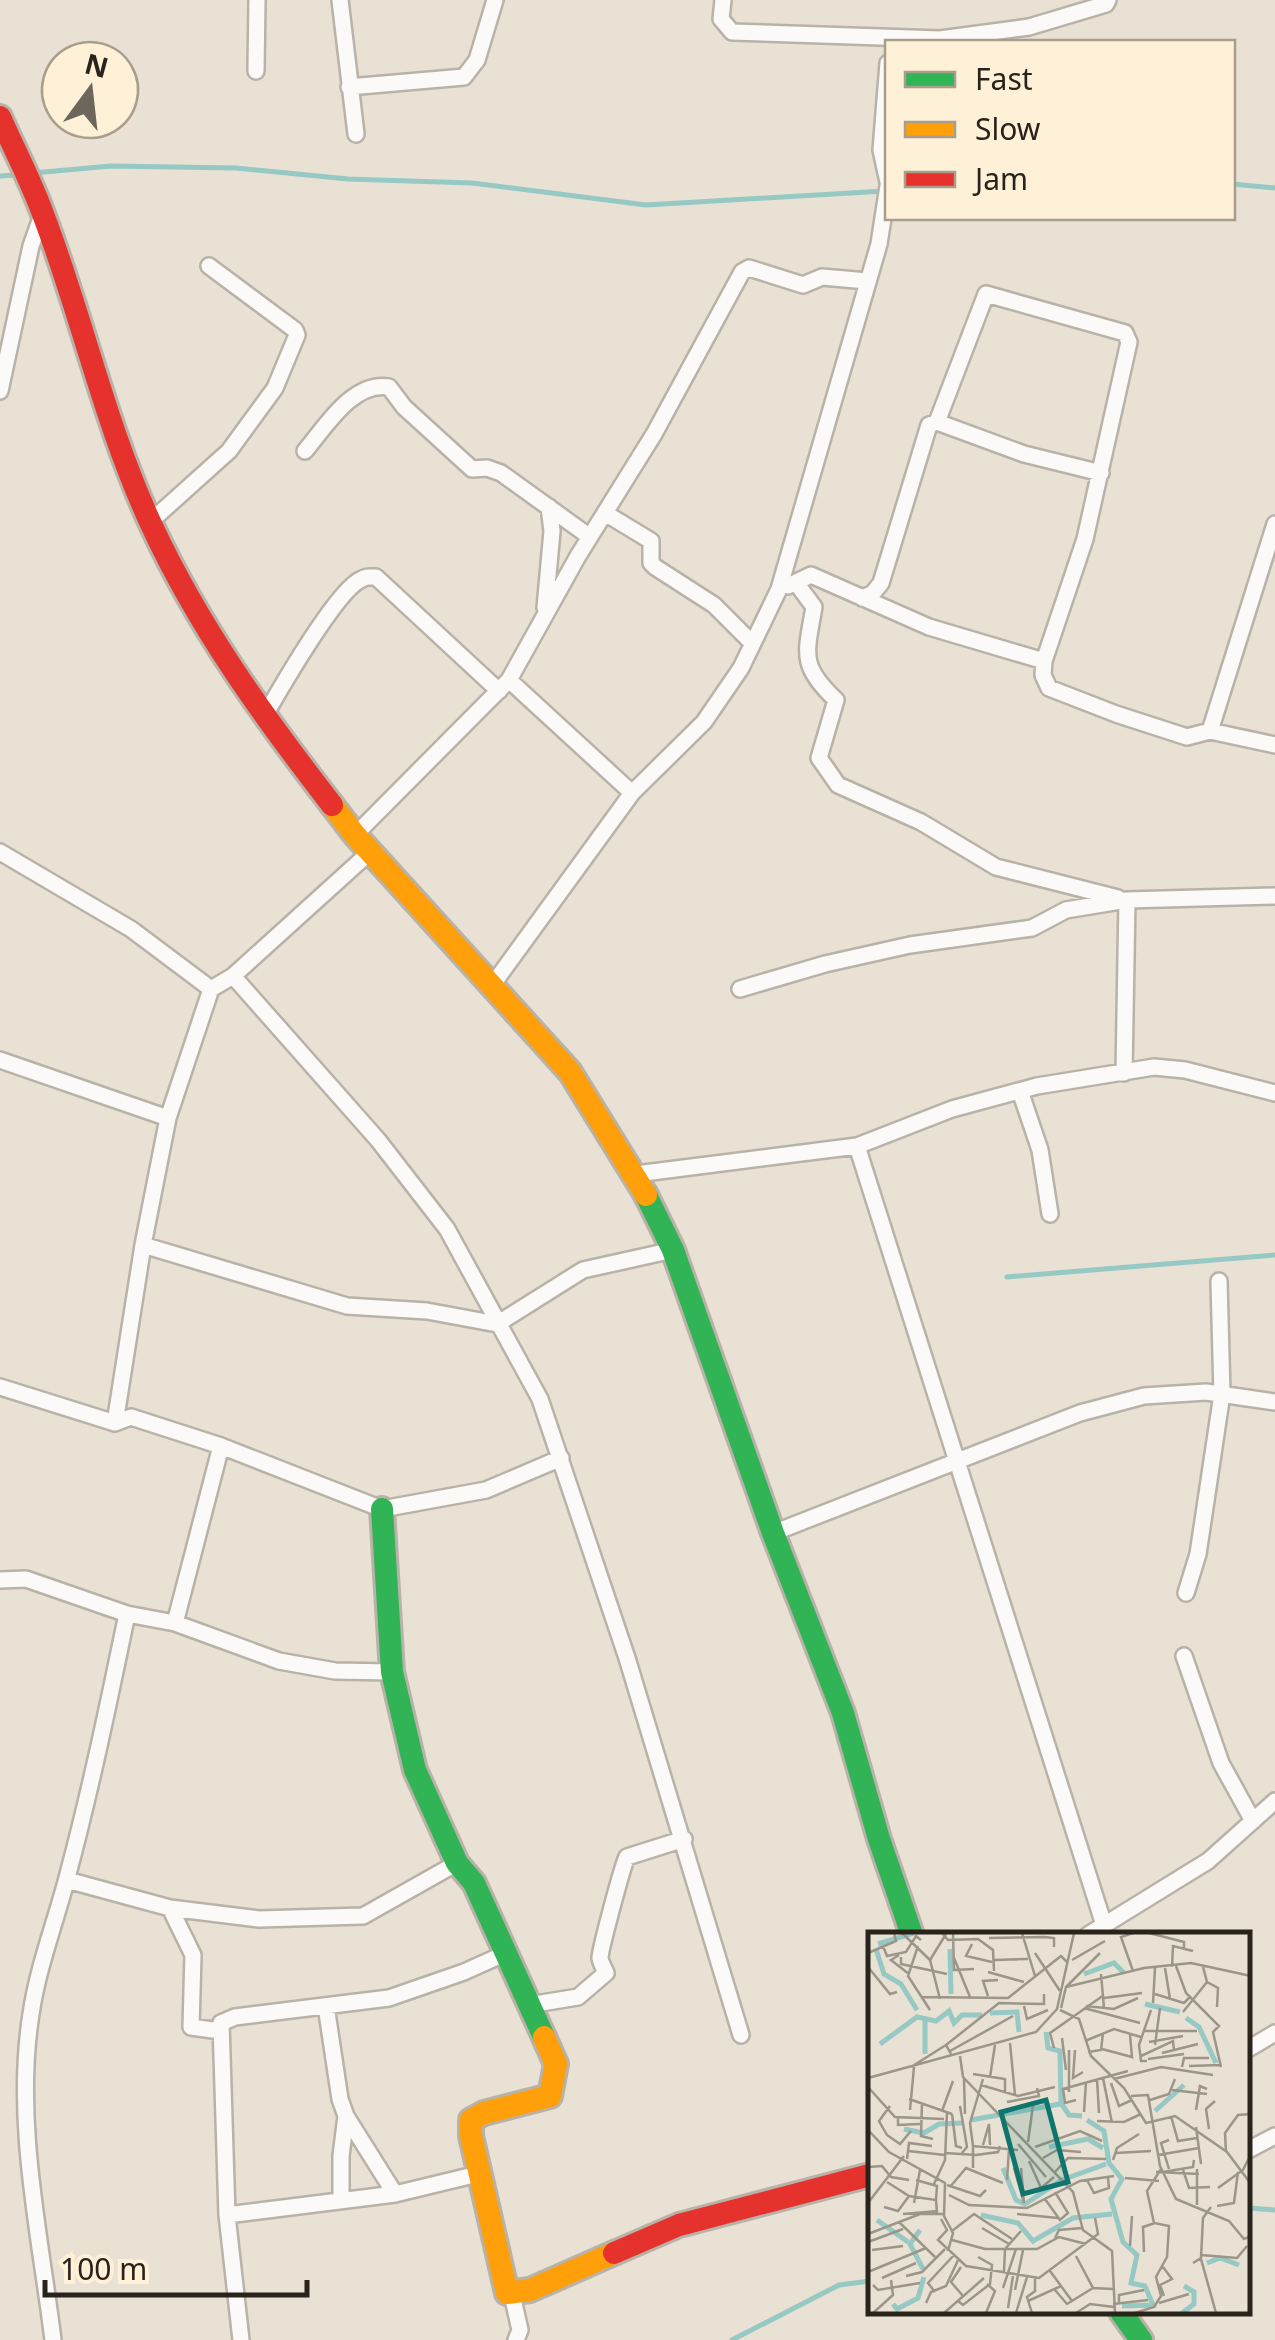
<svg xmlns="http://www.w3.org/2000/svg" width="1275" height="2340" font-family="'Noto Sans',sans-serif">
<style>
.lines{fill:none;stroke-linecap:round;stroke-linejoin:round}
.stream{stroke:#96c8c4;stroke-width:5}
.street-casing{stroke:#b9b2a8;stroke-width:20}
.fast-casing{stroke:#b9b2a8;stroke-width:28}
.slow-casing{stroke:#b9b2a8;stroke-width:28}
.jam-casing{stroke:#b9b2a8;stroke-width:28}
.street{stroke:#fcfaf8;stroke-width:15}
.fast{stroke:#30b455;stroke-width:22}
.slow{stroke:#ff9f0a;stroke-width:22}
.jam{stroke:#e5322d;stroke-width:22}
.inset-river{fill:none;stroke:#96c8c4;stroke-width:5}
.inset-road{fill:none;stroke:#9c9589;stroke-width:2.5}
.view{fill:#0f766e;fill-opacity:0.15;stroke:#0f766e;stroke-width:5}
.inset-edge{fill:none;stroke:#29231b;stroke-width:5}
</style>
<rect width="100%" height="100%" fill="#e9e1d3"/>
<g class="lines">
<path class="stream" d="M33,173L111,166L236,168L348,179L472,183L646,205L884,191
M0,176L17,175
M1232,184L1275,188
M1007,1277L1275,1255
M1248,2208L1275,2210
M732,2340L839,2285L870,2281"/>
<defs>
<path id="street" d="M340,0L356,134
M723,0L721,19L732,32L940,39L1029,27L1106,4L1108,0
M888,63L881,150L888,182
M256,71L257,0
M349,87L464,77L477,60L495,0
M0,391L31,246L42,215
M937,422L986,294L1125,333L1129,342L1085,539L1044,661L1043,675L1049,688L1116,714L1187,737L1210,731L1275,745
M305,451C326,426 353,381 389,387L404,407L472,469L487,468L501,473L590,537
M605,513L651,541V563L655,567L714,605L752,643
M150,522L229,451L275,388L297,335L295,330L209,266
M797,584L814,607C806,654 799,665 836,700L819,758L838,785L921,822L996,867L1118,898
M788,586L811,575L929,627L1044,661
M862,598L873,593L881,583L929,425L937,422L1024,454L1101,473
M545,608L552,531L549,507
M509,680L632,793
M264,717C280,689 336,592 360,580C367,576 369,577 376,577L499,691
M1210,731L1275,524
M355,835L509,680L578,556L654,434L742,272L749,268L803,285L822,277L867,281
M0,852L131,929L211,989
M233,976L378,1140L447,1229L540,1399L627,1658L741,2035
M491,987L632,793L704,722L741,668L779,589L879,244L888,186
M740,989L825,964L910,945L1032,928L1066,910L1127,900L1275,896
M0,1060L168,1118
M1124,1073L1127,900
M1020,1091L1040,1150L1050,1214
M857,1146L1104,1925
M636,1174L857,1146L952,1109L1037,1086L1154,1067L1185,1070L1275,1093
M143,1245L347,1306L427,1311L497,1324L583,1270L673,1250
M0,1387L115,1423L131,1417L221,1446L382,1509L486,1490L561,1458
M115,1423L143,1245L168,1118L211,989L233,976L370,852
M773,1533L1080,1413L1144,1396L1206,1392L1275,1402
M0,1580L26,1579L127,1614L175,1623L279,1661L335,1671L392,1672
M1186,1593L1198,1554L1222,1394L1219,1281
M175,1623L221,1446
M1184,1656L1221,1763L1253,1821
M67,1880L170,1908L259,1919L363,1916L457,1863
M170,1908L193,1955L191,2027L220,2031
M1088,1935L1208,1861L1275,1801
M529,2005L578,1997L606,1973C604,1968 601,1964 600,1958C600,1950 623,1864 627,1857L684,1839
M326,2006L340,2099L346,2116L395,2194
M1248,2049L1275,2033
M1248,2150L1275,2136
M341,2198V2156L346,2116
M227,2215L395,2194L482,2173L483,2177
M510,2286L520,2330L516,2340
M53,2340C40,2234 14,2121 31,2014C38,1966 56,1921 68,1874C91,1788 109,1701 127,1614
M241,2340L227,2215L221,2023L235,2017L389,1998L464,1972L506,1953"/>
<path id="fast" d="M646,1195L673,1250L773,1533L843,1713L879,1839L912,1935
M382,1509L392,1672L415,1770L457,1863L474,1883L544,2037
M1121,2312L1141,2340"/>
<path id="slow" d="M332,805L355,835L570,1072L646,1195
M544,2037L556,2064L550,2096L484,2113L471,2120V2136L507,2293L530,2290L614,2253"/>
<path id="jam" d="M0,117C14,149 31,181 43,214C82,316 105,425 151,524C198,626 263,716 332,805
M614,2253L679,2225L870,2175"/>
</defs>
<use href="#street" class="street-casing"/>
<use href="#fast" class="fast-casing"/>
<use href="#slow" class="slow-casing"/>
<use href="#jam" class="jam-casing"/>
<use href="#street" class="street"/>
<use href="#fast" class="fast"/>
<use href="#slow" class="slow"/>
<use href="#jam" class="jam"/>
</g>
<g transform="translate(868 1932)">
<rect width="382" height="382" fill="#e9e1d3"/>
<path class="inset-river" d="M10,12L46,1M8,17L16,42L33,52L49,78M82,17L83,62M216,42L246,31L256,41M277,72L312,80M122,81L149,80L151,100M57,85V122M318,86L331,95L348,131M178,100L180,116L192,119L193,171L201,183L214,184M12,112L49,85L68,89L81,79L86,91L94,83H114M287,179L316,153M103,188L192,172M219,188L236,199L241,231L254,247L243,267L255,310L269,323L263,351L277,354L285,373L254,374M36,197L56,201L71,192L96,191M181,215L220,207L235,216M135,236L148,268L157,272L194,248L238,232M113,283L150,291L165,309L205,286L244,282M9,288L40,310M52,298L42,312L55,337M339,331L352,326L371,333M25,372L29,377L50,366L56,345M314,381L326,372V360L316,354"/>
<path class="inset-road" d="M34,1L62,28L72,67M74,1L80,8L110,7L125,18L126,39M85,1L86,38L106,37M154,1L167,44M281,1L316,10V16M121,6L177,5L186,6V15M104,12L98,24L124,30M15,14L19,24L38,20L48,4L53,8M50,14L40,44L62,78M0,21L28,9L26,1M167,21L192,59M31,23L23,28L41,42M33,25V32L79,42M86,26L102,65M62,28L78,2M126,28L160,27M204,28L237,9M308,34L318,61L351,94L345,100L353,135M0,35L22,62L29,60M304,35L305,14L325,19M335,35L339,50L350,56L349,75M297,36L302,67M265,39L253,5L265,1M120,40L156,50M233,42L236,76M198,55L232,21M287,62L316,71L323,64M120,64L115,49L130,48M53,65L140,66L193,24L199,30M236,66L274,61M285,71L287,36M156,74L159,87L180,78M218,74L246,77L270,66M193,76L198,55L276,36L323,31L383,44M216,76L272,91M192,78L211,87L223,124L256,156L278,191L307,184L359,220L383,252M315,80L339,50M275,99H329M194,106L198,138M217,109L246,97L273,105M281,110L315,104M142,111L147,163M287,113L292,76M186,116L182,101L236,63M234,117L264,125L262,103M201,118V160M207,118L205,146L215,140M82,119L145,84M220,120L233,118L235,101M294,121L330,112M83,122L78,113L131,71L176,72V62M92,124L95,145L205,260L215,298L244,319L247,381M273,124L305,109L306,118M280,127L316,122M279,129H273L271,113L283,78M321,134L352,133M43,135L78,113M314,135L316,126H341M105,142L137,147V162M122,145L127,113M0,146L168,100L189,77L206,1M235,146L244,191M96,147L97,182M229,147L231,181M246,147L293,135L345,143M243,151L251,174L264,168M113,153L150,164L187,155M0,155L27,185L76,187M304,158L339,162M263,164L280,163L292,234L308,267L361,289L376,307L383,304M41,167L84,182M208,168L197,171L195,157L260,139M282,168L301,162L307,147M139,170L171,164L169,156M54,171L53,204L65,207M22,174L11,189L19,203L32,212L43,199M92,174L99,215L94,221M42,178L46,135M328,178L332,154L339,157M74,179L85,149M216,180L218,150M84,182L88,214L94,216M303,184L310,209L329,206M30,185V193L52,192M229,189L256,190L273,182M328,195L333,232M341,197L338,177L347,169M0,198L21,220L77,251L76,284L85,301L80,319M301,208L293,211L301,237M160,210L165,173M150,212L178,245M115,213L121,192L122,213M105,214L102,191L115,147M167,215L212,199L234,209M40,219L77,223M358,220L357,201L370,183L383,182M77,221L108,223L130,220L132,214M248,221L283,219M290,223L331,216M175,226L189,218L213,220M39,227L41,211L64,214M245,228L249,216L271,202M161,229L173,256L186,245M0,235L14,234L23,245L41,248M105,236V214L150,218M146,236L156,271L153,236M329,237V273M315,238L321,256L342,255M288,240L331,242M295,240L325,235L326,228M186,241L200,226L238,227M257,246L291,249M48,248L69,254L68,268M139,248L141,217M219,248L226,261L241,256L240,246M19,250L41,264L68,268L69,281M66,252L77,228L79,180M79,253L112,264L118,258M82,255L98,236L135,251M350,256L375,238L383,222M81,263L101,273L159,276L212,249L246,244M177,267L192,288L200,281L187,260M0,271L36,224M46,271L52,238M349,274L366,271L370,240M16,275L30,279L41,264M35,282L70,279M149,282L190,286M73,287L79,298L70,308L98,334L171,346L230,302L227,286M32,291L67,325M114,296L141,312M84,299L106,282L144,307M0,302L52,282H77M187,306L191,298L214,296M84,308L117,317H169L191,305L218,312M0,310L35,297M262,314L264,284M4,318L35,314M276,320L275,295L287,291M333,323L369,326L379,314M208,324L225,356M333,327L348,381M325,331L333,326L335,286L343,275M93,335L83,350L95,364M295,335L304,347L292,353L296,364M182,339L204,369M0,340L58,316M136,340L137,317L153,299M38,344L54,340L77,317M14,346L48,331M5,353L10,358L52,351M135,356L148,317M147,358L155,318M187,358L199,372L225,356L245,357M67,360L60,351L87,322M90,369L95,373L122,352L124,333L110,325M160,369L193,354M251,370V363L276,358M58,371L63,360L78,354L91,326M291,371L321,362M245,372L280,368M140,376L145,344M5,381L25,363L23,348M76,381L116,346M118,381L127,359L119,352M148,381L159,345M164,381L159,365L167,359V346M208,381L222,372L246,375M267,381L286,375L293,364L288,345L299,325L301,294L286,291L279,259L293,237"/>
<path class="view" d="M178,168L200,250L155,262L133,180Z"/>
<rect width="382" height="382" class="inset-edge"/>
</g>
<rect x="885" y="40" width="350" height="180" fill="#fff0d8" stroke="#a99e8c" stroke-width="2.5"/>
<rect x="905" y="72" width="50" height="15" fill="#30b455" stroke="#a99e8c" stroke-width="2.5"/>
<text x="975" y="90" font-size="30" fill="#29231b">Fast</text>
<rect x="905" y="122" width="50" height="15" fill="#ff9f0a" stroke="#a99e8c" stroke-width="2.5"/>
<text x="975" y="140" font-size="30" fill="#29231b">Slow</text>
<rect x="905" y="172" width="50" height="15" fill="#e5322d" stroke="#a99e8c" stroke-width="2.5"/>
<text x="975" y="190" font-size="30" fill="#29231b">Jam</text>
<g transform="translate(90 90) rotate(15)"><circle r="48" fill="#fff0d8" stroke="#a99e8c" stroke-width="2.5"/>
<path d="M0-8L18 38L0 25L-18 38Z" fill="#6c665b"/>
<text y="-15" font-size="28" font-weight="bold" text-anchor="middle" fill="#29231b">N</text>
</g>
<path d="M45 2280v15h262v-15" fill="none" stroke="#29231b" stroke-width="5"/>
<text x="60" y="2280" font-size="30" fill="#29231b" stroke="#fff0d8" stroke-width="8" paint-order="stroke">100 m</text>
</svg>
